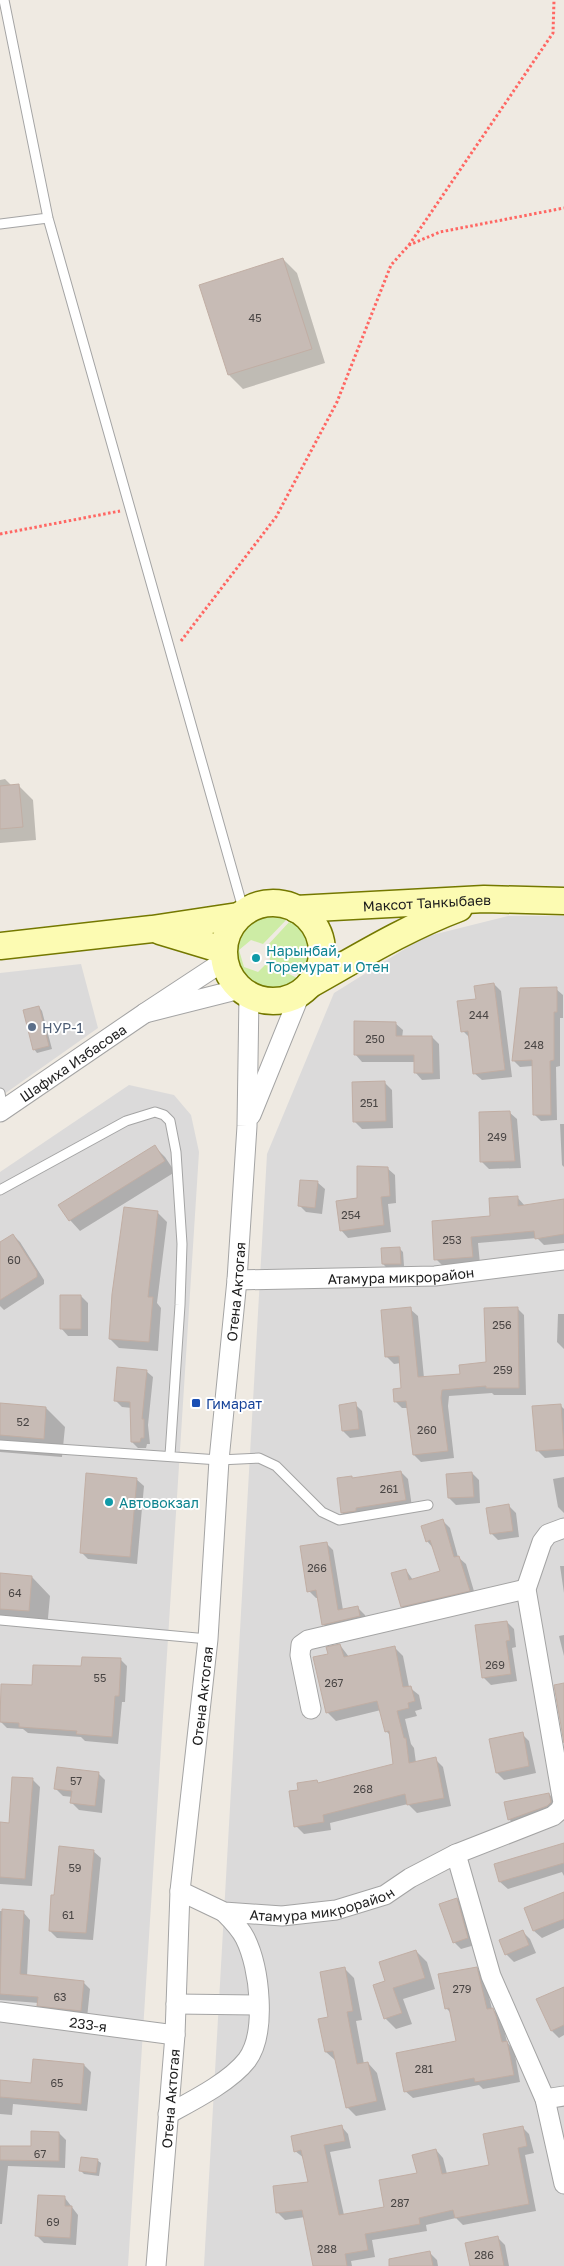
<svg xmlns="http://www.w3.org/2000/svg" width="564" height="2266" font-family="'Golos Text',sans-serif">
<style>
.residential{fill:#dbdada}
.grass{fill:#cdeca5}
.shadow{fill:#0003}
.building{fill:#c7bbb5;stroke:#c1aea4}
.lines{fill:none;stroke-linecap:round;stroke-linejoin:round}
.lane-casing{stroke:#a4a4a4;stroke-width:11}
.street-casing{stroke:#a4a4a4;stroke-width:21}
.secondary-casing{stroke:#747800;stroke-width:29}
.path{stroke:#ff6763;stroke-width:3;stroke-dasharray:2.5 2.5;stroke-linecap:butt}
.lane{stroke:#fff;stroke-width:9}
.street{stroke:#fff;stroke-width:19}
.secondary{stroke:#fcfbb2;stroke-width:26}
.culture-dot{fill:#0f9aa8;stroke:#fff;stroke-width:2}
.service-dot{fill:#5c6f8a;stroke:#fff;stroke-width:2}
.transit-dot{fill:#1a4fb4;stroke:#fff;stroke-width:2}
.labels{text-anchor:middle;dominant-baseline:central;stroke-width:4;stroke-linejoin:round;paint-order:stroke}
.number-label{font-size:11px;fill:#484443}
.street-label{font-size:14px;fill:#1d1d1d;stroke:#fff}
.culture-label{font-size:14px;fill:#0d838f;stroke:#fff;text-anchor:start}
.service-label{font-size:14px;fill:#4e5e75;stroke:#fff;text-anchor:start}
.transit-label{font-size:14px;fill:#164399;stroke:#fff;text-anchor:start}
</style>
<rect width="100%" height="100%" fill="#efeae2"/>
<path class="residential" d="M508,916H564V2266H204L267,1154L334,993L424,937Z
M81,964L98,1028L0,1097V973Z
M129,1085L174,1095L191,1115L199,1152L128,2266H0V1172Z"/>
<path class="grass" d="M278,913L289,917L263,944L251,940L239,950L244,967L258,972L267,963L301,980C239,1025 202,917 278,913Z
M291,920C313,934 316,955 303,977L270,960L267,946Z"/>
<path class="shadow" d="M283,259L297,273L325,363L243,389L229,375L200,285Z
M5,779L12,786H19L33,800L36,840L0,843V780Z
M494,984L501,991L512,1077L482,1080L474,1073L470,1038L463,1031L477,1000Z
M556,989L563,995V1018H560V1066L556,1067L557,1120L541,1121L534,1114L533,1066L520,1067L514,1061Z
M39,1007L42,1011L52,1049L37,1053L34,1049Z
M395,1023L403,1030L402,1038L432,1037L439,1044L440,1079L422,1080L415,1072V1062H362L355,1054Z
M385,1083L392,1090L393,1128L362,1129L354,1121Z
M509,1112L517,1119L521,1168L489,1169L482,1162Z
M560,1124H564V1167L562,1165Z
M155,1147L165,1157L175,1172L80,1231L70,1220Z
M387,1168L395,1175L396,1203L388,1204L391,1232L348,1238L341,1230L358,1199Z
M317,1182L325,1189L322,1214L306,1212L299,1205Z
M517,1197L525,1206L564,1200V1243L544,1245L537,1238L478,1243L480,1264L443,1266L436,1259Z
M157,1212L167,1222L157,1303L161,1308L158,1351L119,1348L110,1339Z
M13,1235L20,1242L44,1280V1284L4,1310L0,1306V1243Z
M400,1249L403,1252L404,1266L386,1267L383,1264Z
M81,1296L88,1303V1336H68L61,1328Z
M517,1308L524,1315L526,1395H494L492,1393L449,1396L448,1406L454,1458L421,1462L414,1455L408,1408H402L395,1401L402,1389L401,1363L394,1364L386,1356L410,1309L418,1316L424,1378L461,1375L487,1363Z
M558,1314H564V1349L557,1342Z
M146,1371L153,1377L148,1425L150,1444H147L146,1448H138L132,1442V1408L122,1407L115,1400Z
M0,1404L46,1408L65,1427L62,1457L0,1452Z
M355,1404L362,1411L366,1436L350,1438L343,1431Z
M560,1405L564,1409V1456L545,1458L538,1451Z
M401,1472L408,1479L412,1507L350,1520L342,1513L351,1477L354,1479Z
M472,1473L479,1480L480,1503L456,1505L449,1498Z
M564,1477V1513L558,1507L553,1479Z
M136,1479L144,1486L137,1564L88,1559L81,1552Z
M509,1506L516,1513L519,1537L498,1540L491,1533Z
M443,1521L450,1528L458,1557L466,1564L476,1598L409,1613L402,1606L406,1570L413,1580L442,1572L434,1549L427,1541Z
M326,1543L333,1550L343,1610L358,1608L365,1615L367,1623L331,1632L323,1624L319,1598H316L309,1591Z
M560,1566H564V1593Z
M0,1575L32,1577L50,1596L47,1629L0,1625Z
M507,1622L514,1629L516,1647L512,1648L517,1681L491,1685L483,1677Z
M564,1635V1656L559,1636Z
M340,1645L349,1657L395,1648L403,1656L409,1687L419,1695L422,1709L415,1711L417,1716L405,1719L411,1744L414,1748L416,1763L435,1759L443,1767L451,1806L417,1813L408,1804L330,1823L331,1830L304,1834L296,1826L300,1791L317,1782L319,1784L394,1765L391,1736L386,1731L381,1710L336,1721L327,1712L329,1655Z
M120,1659L127,1666L125,1702H122L118,1744L85,1741L81,1737L28,1733L23,1729L7,1728L0,1721L2,1685L34,1686L82,1667Z
M522,1734L529,1741L536,1773L504,1780L497,1773Z
M98,1773L105,1780L102,1813L79,1810L72,1803L73,1797L63,1796L55,1788Z
M33,1780L40,1787L32,1886L0,1884V1824L10,1825Z
M549,1794L556,1801L558,1810L516,1827L509,1819Z
M564,1844V1876L562,1872L508,1889L500,1882Z
M93,1851L101,1858L93,1940L57,1938L50,1931L55,1896Z
M564,1893V1928L542,1938L534,1931L526,1909Z
M457,1899L464,1906L475,1945L461,1949L454,1942Z
M0,1911L23,1912L30,1920L27,1976L83,1982L90,1989L87,2018L46,2012L39,2003L0,2000Z
M523,1932L530,1939L536,1953L514,1962L506,1954Z
M416,1951L427,1962L435,1989L403,1999L412,2024L396,2029L385,2018L386,1982Z
M344,1968L354,1978L362,2020L356,2021L364,2064L368,2063L377,2073L386,2110L356,2116L347,2107L336,2061L326,2052L330,2018Z
M476,1968L484,1976L492,2009L500,2016L503,2025L507,2042L514,2050L520,2082L483,2089L479,2085L413,2098L405,2091L457,2042L451,2013L446,2008Z
M564,1988V2035L559,2038L552,2031Z
M34,2060L84,2065L91,2072L87,2111L13,2104L12,2115L0,2114V2081L32,2084Z
M341,2126L348,2134L351,2148L330,2152L344,2215L386,2208L418,2174L436,2150L443,2158L447,2174L491,2166L522,2127L529,2134L534,2153L525,2155L536,2211L463,2225L456,2218L426,2225L427,2231L372,2240L375,2257L351,2261L352,2266H314L305,2217L285,2220L277,2212L309,2183L304,2158L295,2151Z
M59,2133L66,2140L65,2168L8,2166L2,2224H0V2147H32Z
M97,2160L101,2163L99,2176L84,2174L81,2171Z
M65,2198L78,2215L76,2245L44,2243L36,2235Z
M497,2237L505,2245L509,2266H471Z
M430,2253L437,2260L438,2266H409Z"/>
<path class="building" d="M283,258L312,349L228,375L199,285Z
M19,784L23,827L0,829V786Z
M494,983L505,1070L473,1074L468,1031L461,1032L457,1001L476,999L474,986Z
M557,987V1012H554V1060L550,1061L551,1115H533L532,1060L512,1061L520,988Z
M39,1006L49,1046L33,1050L23,1010Z
M354,1021L396,1022V1036H432L433,1073H414V1055H354Z
M385,1081L386,1121L353,1122L352,1082Z
M510,1111L515,1161L480,1162L479,1112Z
M155,1145L165,1161L69,1221L58,1205Z
M357,1166L388,1167L390,1196L381,1197L384,1225L340,1231L336,1201L357,1198Z
M300,1180L318,1181L315,1208L298,1206Z
M518,1196V1206L564,1199V1234L535,1239L534,1231L471,1237L473,1257L434,1260L432,1221L490,1216L489,1198Z
M124,1207L158,1211L148,1297H153L149,1342L109,1339L112,1294Z
M13,1234L37,1272V1277L0,1300V1242Z
M400,1247L401,1264H382L381,1248Z
M60,1295H81V1329H60Z
M411,1307L418,1377L460,1374L459,1365L486,1362L484,1308L518,1307L519,1388H486V1386L442,1390L441,1398L448,1451L413,1455L406,1401L394,1402L393,1389L401,1388L399,1356L385,1357L381,1310Z
M117,1367L147,1370L142,1419H144V1438H141L140,1442H131L130,1402L114,1401Z
M356,1402L359,1429L342,1431L339,1405Z
M0,1403L46,1407L44,1439L0,1435Z
M561,1404L564,1449L536,1451L532,1406Z
M401,1471L406,1500L356,1508V1511L341,1513L337,1478L352,1476V1478Z
M472,1472L474,1497L448,1498L446,1474Z
M86,1473L137,1478L130,1557L80,1553Z
M509,1504L513,1531L490,1534L486,1508Z
M443,1519L454,1557L459,1556L470,1591L401,1607L391,1573L406,1569L409,1580L440,1571L430,1540L426,1542L421,1526Z
M327,1542L338,1610L358,1606L360,1616L322,1625L316,1590L307,1592L300,1546Z
M0,1573L32,1576L29,1611L0,1609Z
M507,1621L510,1640L506,1641L511,1674L482,1678L475,1625Z
M340,1644L344,1657L395,1646L403,1687L411,1686L415,1701L408,1703L409,1708L397,1711L404,1738H406L409,1763L436,1757L444,1798L407,1805L405,1794L323,1815L324,1822L294,1827L289,1791L298,1790L297,1783L317,1780L318,1783L393,1764L389,1731L385,1732L377,1701L326,1713L313,1657L328,1654L326,1647Z
M82,1657L121,1658L119,1696H115L112,1737L76,1734L77,1731L19,1727V1723L0,1722L1,1684L32,1685L33,1665L81,1666Z
M564,1683V1743L554,1685Z
M523,1732L529,1766L496,1773L489,1739Z
M57,1767L99,1772L95,1806L70,1803L72,1791L54,1789Z
M12,1777L33,1778L25,1879L0,1877V1822L9,1823Z
M549,1793L551,1802L547,1806L508,1820L504,1802Z
M564,1843V1863L499,1882L494,1864Z
M59,1846L94,1850L86,1933L49,1931L51,1895H54Z
M564,1892V1919L533,1931L524,1908Z
M457,1898L468,1938L453,1943L439,1904Z
M2,1909L24,1911L20,1974L84,1981L81,2011L37,2006L38,1997L0,1994Z
M523,1930L529,1945L505,1955L499,1940Z
M416,1950L425,1978L393,1988L402,2013L384,2019L373,1985L385,1981L379,1962Z
M345,1967L353,2011L347,2012L357,2064L368,2062L377,2101L346,2108L333,2051L325,2052L318,2019L328,2017L320,1972Z
M477,1967L487,2009L493,2008L496,2016L502,2042L507,2041L514,2075L475,2082L474,2078L404,2092L396,2053L456,2041L449,2008L445,2009L438,1974Z
M564,1987V2025L551,2031L536,1999Z
M33,2059L84,2064L81,2104L0,2097V2080L31,2083Z
M342,2125L345,2141L324,2145L339,2215L384,2207L379,2180L417,2173L412,2155L436,2149L442,2174L489,2165L483,2134L523,2126L527,2146L518,2148L529,2204L455,2218L453,2210L419,2218L420,2224L365,2234L368,2250L345,2254L347,2266H313L302,2210L276,2213L273,2186L308,2182L301,2150L294,2152L291,2136Z
M31,2131L59,2132V2161L0,2160V2146H31Z
M81,2157L98,2159L96,2173L79,2171Z
M38,2195L65,2196V2206H72L70,2238L35,2236Z
M498,2236L504,2266H470L465,2243Z
M430,2251L433,2266H389V2259Z"/>
<g class="lines">
<defs>
<path id="lane" d="M4,0L48,218L244,912
M0,224L48,218
M0,1093L3,1110
M0,1190L126,1121L155,1112L164,1115L170,1121L176,1152L182,1244L180,1305L170,1455
M0,1445L219,1460L259,1458L276,1466L322,1512L339,1520L428,1505
M0,1620L208,1639"/>
<g id="street">
<path d="M224,961L145,1013L240,989"/>
<path id="s1" d="M0,1112L145,1013"/>
<path d="M251,1115L301,992"/>
<path id="s2" d="M237,1280L435,1276L564,1260"/>
<path d="M311,1709L300,1655L301,1645L308,1640L526,1589"/>
<path d="M456,1854L491,1976L545,2099L564,2184"/>
<path id="s3" d="M180,1891L224,1912L282,1916L336,1910L385,1895L410,1878L456,1854L553,1816L560,1810L563,1803L526,1589L542,1542L548,1534L564,1528"/>
<path d="M176,2004L258,2005"/>
<path id="s4" d="M0,2012L175,2035"/>
<path d="M545,2099L564,2096"/>
<path d="M168,2114C192,2101 230,2082 247,2060C267,2033 260,1968 245,1938C240,1928 232,1920 224,1912"/>
<path id="s5" d="M156,2266L175,2035L180,1891L208,1639L219,1460L237,1280L247,1126L249,995"/>
</g>
<g id="secondary">
<circle cx="273" cy="952" r="49"/>
<path id="s6" d="M296,909L484,899L564,901"/>
<path d="M160,931L223,950"/>
<path d="M0,946L152,929L238,916"/>
<path d="M309,985C359,957 406,928 459,908"/>
</g>
</defs>
<use href="#lane" class="lane-casing"/>
<use href="#street" class="street-casing"/>
<use href="#secondary" class="secondary-casing"/>
<path class="path" d="M409,245L553,33L554,0
M0,534L120,511
M181,641L276,517L337,402L391,265L409,245L440,232L564,208"/>
<use href="#lane" class="lane"/>
<use href="#street" class="street"/>
<use href="#secondary" class="secondary"/>
</g>
<g class="culture-dot">
<circle cx="256" cy="958" r="5"/>
<circle cx="109" cy="1502" r="5"/>
</g>
<circle class="service-dot" cx="32" cy="1027" r="5"/>
<rect class="transit-dot" x="191" y="1398" width="10" height="10" rx="2.5"/>
<g class="labels">
<g class="number-label">
<text x="255" y="317">45</text>
<text x="479" y="1014">244</text>
<text x="375" y="1038">250</text>
<text x="534" y="1044">248</text>
<text x="369" y="1102">251</text>
<text x="497" y="1136">249</text>
<text x="351" y="1214">254</text>
<text x="452" y="1239">253</text>
<text x="14" y="1259">60</text>
<text x="502" y="1324">256</text>
<text x="503" y="1369">259</text>
<text x="23" y="1421">52</text>
<text x="427" y="1429">260</text>
<text x="389" y="1488">261</text>
<text x="317" y="1567">266</text>
<text x="15" y="1592">64</text>
<text x="495" y="1664">269</text>
<text x="100" y="1677">55</text>
<text x="334" y="1682">267</text>
<text x="76" y="1780">57</text>
<text x="363" y="1788">268</text>
<text x="75" y="1867">59</text>
<text x="68" y="1914">61</text>
<text x="462" y="1988">279</text>
<text x="60" y="1996">63</text>
<text x="424" y="2068">281</text>
<text x="57" y="2082">65</text>
<text x="40" y="2153">67</text>
<text x="400" y="2202">287</text>
<text x="53" y="2221">69</text>
<text x="327" y="2248">288</text>
<text x="484" y="2254">286</text>
</g>
<g class="street-label">
<text stroke="none"><textPath href="#s6" startOffset="131">Максот Танкыбаев</textPath></text>
<text stroke="none"><textPath href="#s1" startOffset="88">Шафиха Избасова</textPath></text>
<text stroke="none"><textPath href="#s2" startOffset="164">Атамура микрорайон</textPath></text>
<text stroke="none"><textPath href="#s5" startOffset="978">Отена Актогая</textPath></text>
<text stroke="none"><textPath href="#s5" startOffset="572">Отена Актогая</textPath></text>
<text stroke="none"><textPath href="#s3" startOffset="148">Атамура микрорайон</textPath></text>
<text stroke="none"><textPath href="#s4" startOffset="89">233-я</textPath></text>
<text stroke="none"><textPath href="#s5" startOffset="168">Отена Актогая</textPath></text>
</g>
<g class="culture-label">
<text x="266" y="950">Нарынбай,<tspan x="266" dy="16">Торемурат и Отен</tspan></text>
<text x="119" y="1502">Автовокзал</text>
</g>
<g class="service-label">
<text x="42" y="1027">НУР-1</text>
</g>
<g class="transit-label">
<text x="206" y="1403">Гимарат</text>
</g>
</g>
</svg>
